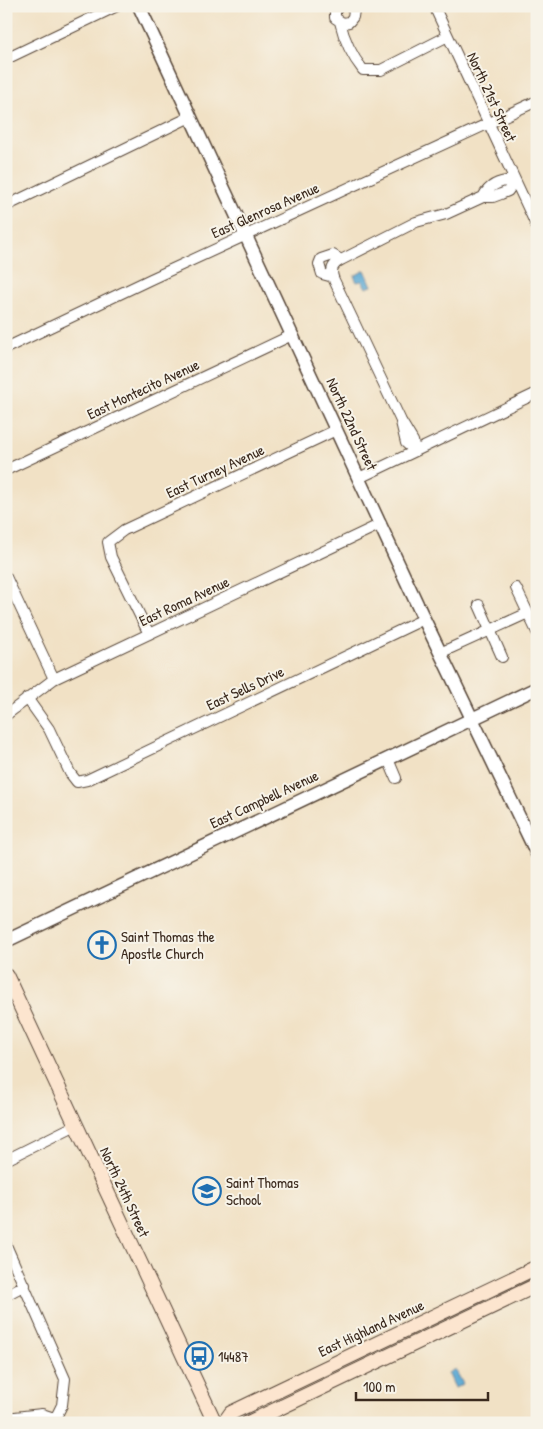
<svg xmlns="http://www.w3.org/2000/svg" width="543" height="1429" font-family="'Patrick Hand',sans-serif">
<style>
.water{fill:#5aa8d3;stroke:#4a6978}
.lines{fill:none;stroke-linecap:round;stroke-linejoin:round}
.minor-casing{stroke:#564537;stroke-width:12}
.tertiary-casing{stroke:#564537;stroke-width:15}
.secondary-casing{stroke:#564537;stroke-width:16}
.minor{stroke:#fff;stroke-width:10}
.tertiary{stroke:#fff;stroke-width:12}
.secondary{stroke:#fce5cf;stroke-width:14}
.labels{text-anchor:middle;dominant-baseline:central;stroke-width:4;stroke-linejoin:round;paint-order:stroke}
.street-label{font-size:15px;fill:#3b2a1e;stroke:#f7f3e8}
.poi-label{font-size:15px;fill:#3b2a1e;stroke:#f7f3e8;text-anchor:start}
</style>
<rect width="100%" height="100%" fill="#f7f3e8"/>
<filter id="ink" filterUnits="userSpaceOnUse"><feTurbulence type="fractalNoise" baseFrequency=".02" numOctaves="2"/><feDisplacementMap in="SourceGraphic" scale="10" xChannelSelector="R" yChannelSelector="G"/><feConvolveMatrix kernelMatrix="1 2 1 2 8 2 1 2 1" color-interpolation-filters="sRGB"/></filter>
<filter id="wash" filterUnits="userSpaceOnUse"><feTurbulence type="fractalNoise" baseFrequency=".0096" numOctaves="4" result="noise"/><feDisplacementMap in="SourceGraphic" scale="20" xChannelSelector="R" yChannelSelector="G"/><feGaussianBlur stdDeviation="1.12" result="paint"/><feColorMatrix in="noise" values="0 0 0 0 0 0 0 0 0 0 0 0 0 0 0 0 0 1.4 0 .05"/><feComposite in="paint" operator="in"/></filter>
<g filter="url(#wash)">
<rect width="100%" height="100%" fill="#f1e1c5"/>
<path class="water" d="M365,270L372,286L366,288L362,281L357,282L354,276Z
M455,1369L463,1384L455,1388L448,1373Z"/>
</g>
<g filter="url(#ink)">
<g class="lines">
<defs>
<path id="minor" d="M338,6L335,12V18L343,23L349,22L353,17L354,10L350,6
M434,6L537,227
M340,22C344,39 352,56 363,70H381L448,36
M6,59L117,6
M483,197C490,184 501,180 515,181
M6,206L190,117
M333,277L322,274L319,264L321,259L333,255L341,260
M6,348L151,279L537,101
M401,422L406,443L415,451
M415,451L413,441L401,421L334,280C330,270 332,265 341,260L416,222L446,214L483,197H493L501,194L508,191L515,181
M6,470L292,335
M359,478L537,393
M6,577L54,679
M516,588L537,632
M479,605L502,657
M149,634L111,557L108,542L124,530L336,430
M440,653L528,613
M27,698L49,729L70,773L77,782L87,780L424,619
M6,715L54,679L381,524
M388,759L396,778
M6,1160L76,1125
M6,1245L65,1379L62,1405L53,1423
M6,1295L25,1285
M6,1418L42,1414L54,1418"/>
<path id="tertiary" d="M139,6L424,619L537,854
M6,941L537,688"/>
<path id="secondary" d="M6,975L215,1423
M224,1423L231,1413L537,1267
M248,1423L537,1285"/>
</defs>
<use href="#minor" class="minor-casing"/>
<use href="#tertiary" class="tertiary-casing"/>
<use href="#secondary" class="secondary-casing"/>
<use href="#minor" class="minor"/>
<use href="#tertiary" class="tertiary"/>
<use href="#secondary" class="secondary"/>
</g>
</g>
<defs>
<symbol id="church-ring" viewBox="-11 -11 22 22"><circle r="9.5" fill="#f7f3e8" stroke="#1f6fb2" stroke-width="1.5"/><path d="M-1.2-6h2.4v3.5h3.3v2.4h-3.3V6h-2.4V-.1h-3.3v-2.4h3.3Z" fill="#1f6fb2"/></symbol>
<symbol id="school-ring" viewBox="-11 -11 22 22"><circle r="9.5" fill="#f7f3e8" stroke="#1f6fb2" stroke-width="1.5"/><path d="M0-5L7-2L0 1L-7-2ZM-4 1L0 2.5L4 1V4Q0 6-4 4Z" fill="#1f6fb2"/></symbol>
<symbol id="bus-ring" viewBox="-11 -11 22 22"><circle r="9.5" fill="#f7f3e8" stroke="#1f6fb2" stroke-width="1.5"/><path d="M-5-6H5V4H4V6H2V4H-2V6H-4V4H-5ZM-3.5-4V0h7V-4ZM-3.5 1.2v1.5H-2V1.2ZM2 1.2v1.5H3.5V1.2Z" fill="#1f6fb2"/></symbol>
</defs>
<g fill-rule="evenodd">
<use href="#church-ring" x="86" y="929" width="32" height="32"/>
<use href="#school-ring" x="191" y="1175" width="32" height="32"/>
<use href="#bus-ring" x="183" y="1340" width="32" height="32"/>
</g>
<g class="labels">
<g class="street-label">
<text transform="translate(492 97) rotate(65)">North 21st Street</text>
<text transform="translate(265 210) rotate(-24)">East Glenrosa Avenue</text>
<text transform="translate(143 389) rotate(-25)">East Montecito Avenue</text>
<text transform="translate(352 424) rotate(65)">North 22nd Street</text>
<text transform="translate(215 471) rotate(-25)">East Turney Avenue</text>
<text transform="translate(184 601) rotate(-25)">East Roma Avenue</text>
<text transform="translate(245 688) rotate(-25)">East Sells Drive</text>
<text transform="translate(264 799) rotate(-25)">East Campbell Avenue</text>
<text transform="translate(125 1192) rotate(65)">North 24th Street</text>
<text transform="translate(371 1328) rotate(-25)">East Highland Avenue</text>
</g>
<g class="poi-label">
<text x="121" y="936">Saint Thomas the<tspan x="121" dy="17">Apostle Church</tspan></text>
<text x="226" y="1182">Saint Thomas<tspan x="226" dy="17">School</tspan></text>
<text x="218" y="1356">14487</text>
</g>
</g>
<rect width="543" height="1429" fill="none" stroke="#f7f3e8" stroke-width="25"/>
<path d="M356 1392v8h132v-8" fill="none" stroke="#3b2a1e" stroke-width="2.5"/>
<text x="363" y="1392" font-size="15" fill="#3b2a1e" stroke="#f7f3e8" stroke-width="4" paint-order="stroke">100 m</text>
</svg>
